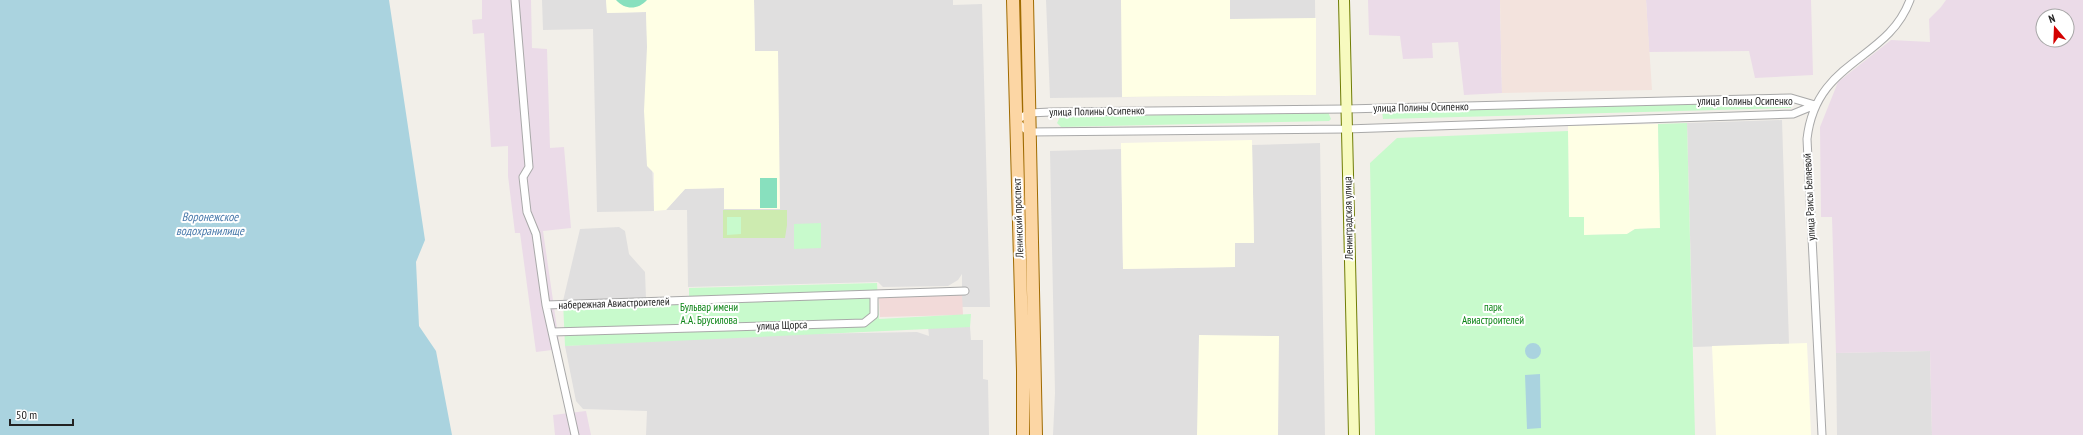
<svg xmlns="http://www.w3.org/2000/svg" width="2083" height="435" font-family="'PT Sans Narrow',sans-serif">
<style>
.residential{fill:#e0dfdf}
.commercial{fill:#f2dad9}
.industrial{fill:#ebdbe8;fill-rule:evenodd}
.education{fill:#ffffe5}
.military{fill:#f3e3dd}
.grass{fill:#cdebb0}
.park{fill:#c8facc}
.pitch{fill:#88e0be}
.water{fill:#aad3df}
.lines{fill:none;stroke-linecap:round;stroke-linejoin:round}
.street-casing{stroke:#a9a9a9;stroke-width:9}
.secondary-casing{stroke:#707d05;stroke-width:12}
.primary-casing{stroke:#a06b00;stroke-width:14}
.street{stroke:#fff;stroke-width:7}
.secondary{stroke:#f7fabf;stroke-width:10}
.primary{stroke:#fcd6a4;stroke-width:12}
.labels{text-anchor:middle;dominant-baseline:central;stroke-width:4;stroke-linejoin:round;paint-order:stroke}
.street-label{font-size:11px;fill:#222;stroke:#fff}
.park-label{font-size:11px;fill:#0c8416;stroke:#fff}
.water-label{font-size:12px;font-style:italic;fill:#4a7aab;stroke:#fff}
</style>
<rect width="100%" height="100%" fill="#f2efe9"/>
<path class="residential" d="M542,0H606L607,13L646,12L654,211L597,212L593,29L543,30Z
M754,0H953V5L982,4L990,307H962V274L958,280L948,286L883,287L878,282L688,287L687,210H666L685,189L724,188L725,209L778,51H755Z
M1046,0H1315L1316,95L1050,98Z
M1782,120L1789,344L1693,347L1687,123Z
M1320,143L1325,435H1053L1055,393L1050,151L1121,149L1123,269L1235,267V243L1254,242L1252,145Z
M619,227L625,231L629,254L645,272L646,299L563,301L580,229Z
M928,327H970L971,340H983V379L988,380L989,435H646L647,411L583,409L576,401L565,346L744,335L917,332L929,336Z
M1930,351L1932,435H1837L1836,353Z"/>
<path class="commercial" d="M962,295L963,315L880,317L879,298L884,296Z"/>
<path class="industrial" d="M482,0H531L532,48L547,49L550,148L564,147L571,228L543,231L560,349L536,352L520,233H515L508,176V146L491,147L484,33L473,34L472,20L482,19Z
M1368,0H1500L1502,93L1464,95L1458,42L1432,43L1433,58L1403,59L1400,36L1369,35Z
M1646,0H1811L1813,75L1755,78L1749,51L1649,52Z
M1946,0H2083V435H1932L1930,351L1836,353L1832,217H1821L1820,127L1838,82L1891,40L1930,42L1929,19L1941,7ZM2043,16H2067V40H2043Z
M586,411L591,435H555L553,415Z"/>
<path class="education" d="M606,0H754L755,51H778L780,209H724V188L685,189L666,210L654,211V173L647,166L644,111L647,47L646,12L607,13Z
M1121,0H1230V19L1316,18V95L1122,97Z
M1658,124L1660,228L1635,229L1627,234L1584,235L1569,217L1568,126Z
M1252,140L1254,243H1235V267L1123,269L1121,143Z
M1199,335L1279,336L1278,435H1197Z
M1807,343L1811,435H1716L1712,346Z"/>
<path class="military" d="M1500,0H1646L1652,90L1502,93Z"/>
<path class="grass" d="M723,210H787V225L785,238H723Z"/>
<path class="park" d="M1785,102L1791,104V108L1383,119L1382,111Z
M1328,112L1331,119L1329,121L1061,127L1057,123L1060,117Z
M1687,123L1695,435H1375L1370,163L1397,138L1568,131L1569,217H1584V235L1627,234L1635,229L1660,228L1658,124Z
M727,217H741V234L727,235Z
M821,223V248L794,249V224Z
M877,283L879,319L971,314L970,327L565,346L563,301L689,298V288Z"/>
<path class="pitch" d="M616,0H647C638,10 625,10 616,0Z
M760,178H777V208H760Z"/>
<path class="water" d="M0,0H389L425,240L416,262L419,326L436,351L452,435H0Z
M1525 351a8 8 0 1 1 16 0a8 8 0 1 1-16 0Z
M1540,374L1541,428L1527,429L1525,375Z"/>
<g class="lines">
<defs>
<path id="street" d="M515,0L529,167L523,177L527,212L536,234L546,305L575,435
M1791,98L1815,105L1793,114L1346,129L1029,132L1015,121L1029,113L1051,112L1346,109Z
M546,305L965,291
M552,332L864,323L874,315V296
M1822,435L1807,139C1816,59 1887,62 1910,0"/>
<path id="secondary" d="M1344,0L1354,435"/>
<path id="primary" d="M1013,0L1023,371V435
M1027,0L1036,435"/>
</defs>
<use href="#street" class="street-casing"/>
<use href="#secondary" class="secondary-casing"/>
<use href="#primary" class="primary-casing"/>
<use href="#street" class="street"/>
<use href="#secondary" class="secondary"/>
<use href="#primary" class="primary"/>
</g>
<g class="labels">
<g class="street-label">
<text x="1745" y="101">улица Полины Осипенко</text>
<text transform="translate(1421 107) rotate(-1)">улица Полины Осипенко</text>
<text transform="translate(1097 111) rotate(-1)">улица Полины Осипенко</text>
<text transform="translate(1809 197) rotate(-93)">улица Раисы Беляевой</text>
<text transform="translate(1018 218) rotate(-92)">Ленинский проспект</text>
<text transform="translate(1348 218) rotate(-91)">Ленинградская улица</text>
<text transform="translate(614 303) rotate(-2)">набережная Авиастроителей</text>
<text transform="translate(782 325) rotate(-2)">улица Щорса</text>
</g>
<g class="park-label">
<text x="709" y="307">Бульвар имени<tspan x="709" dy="13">А.А. Брусилова</tspan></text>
<text x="1493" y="307">парк<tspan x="1493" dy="13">Авиастроителей</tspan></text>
</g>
<g class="water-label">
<text x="210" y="216">Воронежское<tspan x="210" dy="14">водохранилище</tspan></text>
</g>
</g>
<g transform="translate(2055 28) rotate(341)"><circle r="19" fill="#ffffff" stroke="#a7a7a7"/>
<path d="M0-3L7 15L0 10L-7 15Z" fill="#d40000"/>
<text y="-6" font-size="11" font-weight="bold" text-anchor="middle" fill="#222222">N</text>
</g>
<path d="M10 419v6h63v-6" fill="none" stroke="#222222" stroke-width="2"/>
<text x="16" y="419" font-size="12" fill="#222222" stroke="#ffffff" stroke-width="3" paint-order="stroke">50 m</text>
</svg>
